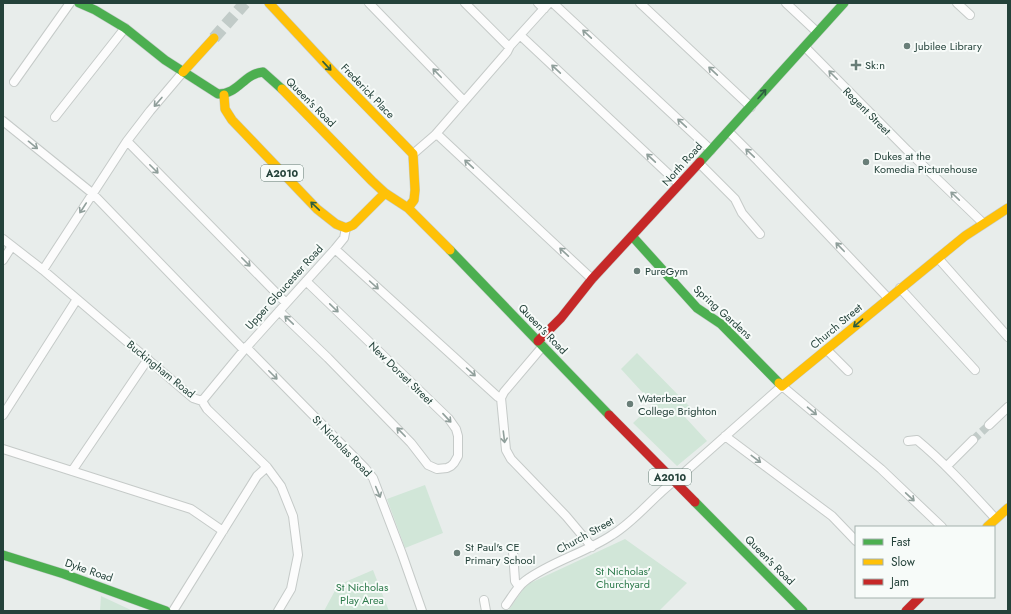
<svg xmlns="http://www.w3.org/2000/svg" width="1011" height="614" font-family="Jost,sans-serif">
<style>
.green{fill:#d1e6d8}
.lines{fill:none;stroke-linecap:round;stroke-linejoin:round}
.street-tunnel{stroke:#c1cbc8;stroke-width:8;stroke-dasharray:8 4;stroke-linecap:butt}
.secondary-tunnel{stroke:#c1cbc8;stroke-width:12;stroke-dasharray:12 6;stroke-linecap:butt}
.street-casing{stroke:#c5cac8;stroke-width:10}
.fast-casing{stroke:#c3cbc8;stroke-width:10}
.slow-casing{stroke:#c3cbc8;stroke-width:10}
.jam-casing{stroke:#c3cbc8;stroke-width:10}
.street{stroke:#fcfcfc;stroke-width:8}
.fast{stroke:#4caf50;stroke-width:9}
.slow{stroke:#ffc107;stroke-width:9}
.jam{stroke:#c62828;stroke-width:9}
.oneway{stroke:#909f9b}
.oneway2{stroke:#2e5d40}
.poi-dot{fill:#697e78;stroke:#f7fbf9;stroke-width:1.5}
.labels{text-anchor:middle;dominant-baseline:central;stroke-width:4;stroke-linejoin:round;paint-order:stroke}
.shield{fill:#f7fbf9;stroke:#637a73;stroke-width:1}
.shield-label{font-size:10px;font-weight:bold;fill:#24423a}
.poi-label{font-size:11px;fill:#24423a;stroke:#f7fbf9;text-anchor:start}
.street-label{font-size:11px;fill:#24423a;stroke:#f7fbf9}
.park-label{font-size:11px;fill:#2d7a4b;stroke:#f7fbf9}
</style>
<rect width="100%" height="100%" fill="#e8edeb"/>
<path class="green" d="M637,353L691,408L684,414V416L707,441L677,466L633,423L653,404L621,369Z
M425,485L443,533L405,548L387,499Z
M625,539L687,583L659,611H508L526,585Z
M373,570L389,611H324L338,585Z
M101,596L133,611H100Z"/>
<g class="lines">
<path class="street-tunnel" d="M973,440L989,425"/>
<path class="secondary-tunnel" d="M214,38L245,3"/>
<defs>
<path id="street" d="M369,3L464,101
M465,3L509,47
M538,3L544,9
M553,3L711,150
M640,3L751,107
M786,3L817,32
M957,3L970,15
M520,35L679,184
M805,47L907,150L983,223
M14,82L70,3
M55,117L125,28
M3,121L92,193L244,350
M729,132L758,161L888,298
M435,135L439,136L592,279
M127,141L286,303
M413,154L435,135L507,52L510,46L549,3
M699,163L735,199L742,213L760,234
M3,239L43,270L193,398L202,401L207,409L267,467L281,486L293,516L298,555L291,589L278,611
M335,249L498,397L501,398
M938,258L1008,337
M3,260L12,246
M43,270L127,141L150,111L183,72
M900,288L975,370
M279,311L328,358L411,443L428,465L437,469L447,468L451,466L454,463L458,456V436L456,429L449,419L306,281
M543,346L504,392L501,398L506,450L511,459L566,516L592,547
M246,347L365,468L373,478L402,554L422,611
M827,350L848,371
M202,401L244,350L335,249L344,238L346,228
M3,415L77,299
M989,425L1008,407
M725,436L832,516L856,541
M908,441L917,440C946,464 970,491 995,518
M3,449L191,509L223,531
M947,466L973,440
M72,471L148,359
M686,471L782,386L881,469L942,527
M513,552L515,581L519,587
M484,600L486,611
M506,605C512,597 517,587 525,581C550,562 585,553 612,535C635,521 652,498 674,481
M173,611L257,476L267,467"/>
<path id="fast" d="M79,3L95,10L125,28L165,60L218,94C239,94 243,74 263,72L282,89
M700,162L844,3
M632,236L697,308L721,324L779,383
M450,250L609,415
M695,502L803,611
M3,555L64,574L166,611"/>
<path id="slow" d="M269,3L336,75L413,154L415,190L414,200L408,208
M183,72L214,38
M282,89L372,181L385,193L408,208L450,250
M224,95L225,109L232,120L317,209L336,224L346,228L353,225L385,193
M779,383L782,386L965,236L1008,208
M987,527L1008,508"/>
<path id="jam" d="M538,341L561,318L592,279L700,162
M609,415L695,502
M906,611L920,597"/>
</defs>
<use href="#street" class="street-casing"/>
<use href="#fast" class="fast-casing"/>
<use href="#slow" class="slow-casing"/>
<use href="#jam" class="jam-casing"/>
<use href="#street" class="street"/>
<use href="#fast" class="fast"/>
<use href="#slow" class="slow"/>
<use href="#jam" class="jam"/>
</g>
<defs><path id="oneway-shaft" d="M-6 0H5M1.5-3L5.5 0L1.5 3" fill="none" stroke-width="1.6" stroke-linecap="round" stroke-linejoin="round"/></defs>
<g class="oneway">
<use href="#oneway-shaft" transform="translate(587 34) rotate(-137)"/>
<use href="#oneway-shaft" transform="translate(556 69) rotate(-137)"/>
<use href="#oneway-shaft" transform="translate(713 71) rotate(-137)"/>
<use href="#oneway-shaft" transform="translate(437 73) rotate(-134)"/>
<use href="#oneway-shaft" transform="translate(833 75) rotate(-135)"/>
<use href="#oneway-shaft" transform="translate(158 102) rotate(131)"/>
<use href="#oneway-shaft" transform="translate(682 123) rotate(-137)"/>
<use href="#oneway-shaft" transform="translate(33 145) rotate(39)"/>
<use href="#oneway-shaft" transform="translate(750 153) rotate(-136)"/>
<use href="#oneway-shaft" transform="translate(651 158) rotate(-137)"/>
<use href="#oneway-shaft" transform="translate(469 164) rotate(-137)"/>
<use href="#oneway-shaft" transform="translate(154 169) rotate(45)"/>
<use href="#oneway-shaft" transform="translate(955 196) rotate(-136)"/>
<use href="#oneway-shaft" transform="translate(83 208) rotate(123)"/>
<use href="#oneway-shaft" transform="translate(840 247) rotate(-134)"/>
<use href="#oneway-shaft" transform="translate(564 252) rotate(-137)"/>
<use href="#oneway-shaft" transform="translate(246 262) rotate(45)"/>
<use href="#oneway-shaft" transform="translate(374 285) rotate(42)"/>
<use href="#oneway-shaft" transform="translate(334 308) rotate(44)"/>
<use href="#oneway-shaft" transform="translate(289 320) rotate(-136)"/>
<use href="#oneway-shaft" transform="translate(471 372) rotate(42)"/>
<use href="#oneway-shaft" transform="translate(273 375) rotate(45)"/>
<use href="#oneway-shaft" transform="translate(812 411) rotate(40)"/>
<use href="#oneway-shaft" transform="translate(447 418) rotate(47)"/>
<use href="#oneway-shaft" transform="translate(401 432) rotate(-134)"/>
<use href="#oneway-shaft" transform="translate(504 437) rotate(83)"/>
<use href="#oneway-shaft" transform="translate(756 459) rotate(37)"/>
<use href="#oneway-shaft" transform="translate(378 492) rotate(67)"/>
<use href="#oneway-shaft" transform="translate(910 497) rotate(43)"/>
</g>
<g class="oneway2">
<use href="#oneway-shaft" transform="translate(327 66) rotate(47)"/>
<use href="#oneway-shaft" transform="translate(762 94) rotate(-49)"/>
<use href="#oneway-shaft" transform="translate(315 206) rotate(-136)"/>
<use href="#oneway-shaft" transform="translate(858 323) rotate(139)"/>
</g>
<g class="poi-dot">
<circle cx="907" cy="46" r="4"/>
<path d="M854 59h4v4h4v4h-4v4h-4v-4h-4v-4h4z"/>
<circle cx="866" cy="162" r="4"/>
<circle cx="637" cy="271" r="4"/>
<circle cx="630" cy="404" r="4"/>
<circle cx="457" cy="553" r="4"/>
</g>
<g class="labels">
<g class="shield">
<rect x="261" y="165" width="42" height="16" rx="3"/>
<rect x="649" y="469" width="42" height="16" rx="3"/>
</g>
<g class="shield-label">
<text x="282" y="173">A2010</text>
<text x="670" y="477">A2010</text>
</g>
<g class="poi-label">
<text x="915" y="46">Jubilee Library</text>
<text x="865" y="65">Sk:n</text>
<text x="874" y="156">Dukes at the<tspan x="874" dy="13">Komedia Picturehouse</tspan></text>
<text x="645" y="271">PureGym</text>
<text x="638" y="398">Waterbear<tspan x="638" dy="13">College Brighton</tspan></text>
<text x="465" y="547">St Paul's CE<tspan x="465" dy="13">Primary School</tspan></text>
</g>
<g class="street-label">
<text transform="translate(368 91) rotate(46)">Frederick Place</text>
<text transform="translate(311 102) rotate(45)">Queen's Road</text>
<text transform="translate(867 111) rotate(45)">Regent Street</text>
<text transform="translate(682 164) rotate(-48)">North Road</text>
<text transform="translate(284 287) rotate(-48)">Upper Gloucester Road</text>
<text transform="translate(723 312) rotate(42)">Spring Gardens</text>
<text transform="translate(836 326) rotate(-40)">Church Street</text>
<text transform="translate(543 329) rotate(46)">Queen's Road</text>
<text transform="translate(161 369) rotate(39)">Buckingham Road</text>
<text transform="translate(401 373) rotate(44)">New Dorset Street</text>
<text transform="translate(342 446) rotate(46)">St Nicholas Road</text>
<text transform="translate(585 535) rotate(-29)">Church Street</text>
<text transform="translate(770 560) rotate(45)">Queen's Road</text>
<text transform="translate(89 570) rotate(19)">Dyke Road</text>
</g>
<g class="park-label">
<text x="623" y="571">St Nicholas'<tspan x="623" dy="13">Churchyard</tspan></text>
<text x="362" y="587">St Nicholas<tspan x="362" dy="13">Play Area</tspan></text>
</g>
</g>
<rect width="1011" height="614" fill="none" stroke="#24423a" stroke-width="8"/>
<rect x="855" y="526" width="140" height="72" fill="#f7fbf9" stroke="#a3b1ad"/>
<rect x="863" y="539" width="20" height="6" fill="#4caf50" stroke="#a3b1ad"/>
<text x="891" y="546" font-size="12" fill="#24423a">Fast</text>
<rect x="863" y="559" width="20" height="6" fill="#ffc107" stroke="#a3b1ad"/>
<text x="891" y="566" font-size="12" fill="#24423a">Slow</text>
<rect x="863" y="579" width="20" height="6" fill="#c62828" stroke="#a3b1ad"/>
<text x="891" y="586" font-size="12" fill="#24423a">Jam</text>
</svg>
